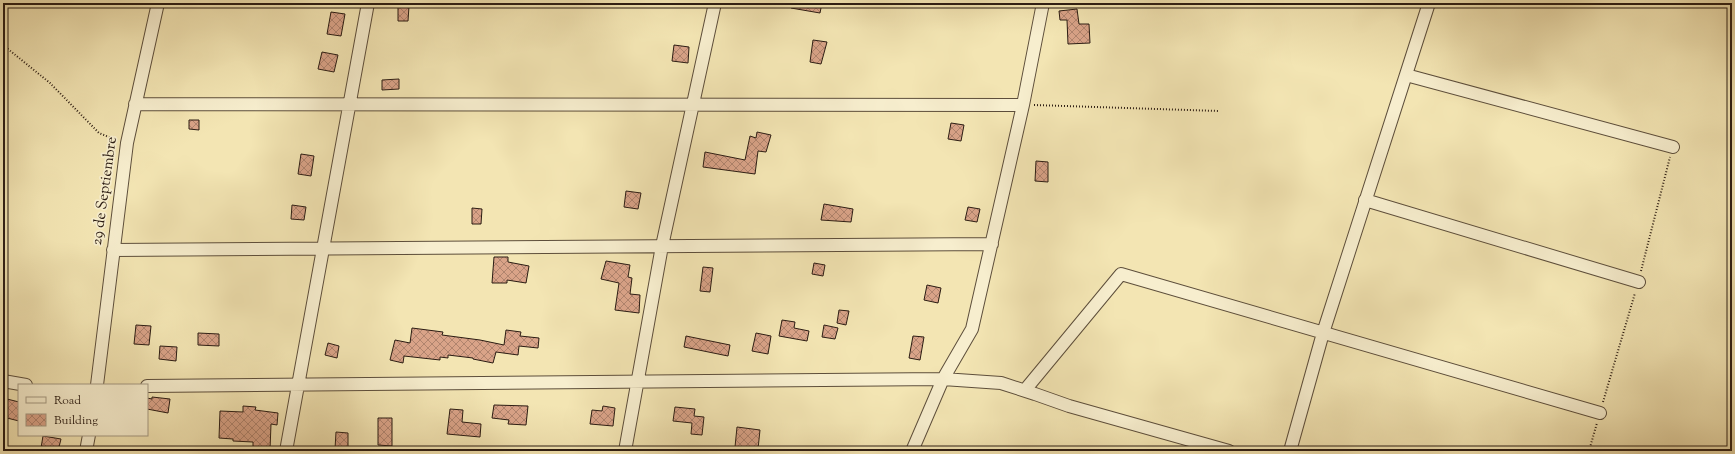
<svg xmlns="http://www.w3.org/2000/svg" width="1735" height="454" font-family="'Sorts Mill Goudy',serif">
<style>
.building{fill:url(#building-cross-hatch);stroke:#2b1c13}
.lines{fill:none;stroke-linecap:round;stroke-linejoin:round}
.minor-casing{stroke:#5d4e3b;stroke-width:14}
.path{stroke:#2b1c13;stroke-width:2;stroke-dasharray:1 2;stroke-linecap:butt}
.minor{stroke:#f7eece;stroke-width:12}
.labels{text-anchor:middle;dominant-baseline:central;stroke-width:3.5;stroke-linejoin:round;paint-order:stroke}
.street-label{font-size:15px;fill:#2b1c13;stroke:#f7eece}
</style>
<defs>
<pattern id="building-cross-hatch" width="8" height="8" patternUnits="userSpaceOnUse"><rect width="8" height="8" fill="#d9a388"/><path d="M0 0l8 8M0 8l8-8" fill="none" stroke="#b0846e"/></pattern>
</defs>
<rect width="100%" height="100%" fill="#f3e5b3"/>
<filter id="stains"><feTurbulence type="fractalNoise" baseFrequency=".005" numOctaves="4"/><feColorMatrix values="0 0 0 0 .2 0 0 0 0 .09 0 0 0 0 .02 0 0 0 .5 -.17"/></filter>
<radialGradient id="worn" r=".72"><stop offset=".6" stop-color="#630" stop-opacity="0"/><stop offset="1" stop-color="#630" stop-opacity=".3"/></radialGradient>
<path class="building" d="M791,3H822L820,13L791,8Z
M398,6H409L408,21H398Z
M1077,9L1079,24H1089L1090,43L1068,44L1067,20H1060L1059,11Z
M331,12L345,14L341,36L327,34Z
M813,40L827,42L821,64L810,62Z
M674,45L689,47L688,63L672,61Z
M322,52L338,55L334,72L318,69Z
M399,79V89L382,90V80Z
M189,120H199V130L189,129Z
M951,123L964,125L961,141L948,139Z
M757,132L771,135L766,152L758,151L755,174L703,167L705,152L745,160L750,136L756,138Z
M301,154L314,156L311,176L298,174Z
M1036,161L1048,162V182L1035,181Z
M626,191L641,193L638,209L624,207Z
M824,204L853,209L851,222L821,220Z
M292,205L306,207L304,220L291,219Z
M968,207L980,209L977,222L965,220Z
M472,208L482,209L481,224H472Z
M494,257H508V262L529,266L526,283L507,280V283H492Z
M606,261L630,265L628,277L632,278L630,294L640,295L639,313L615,310L619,283L601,279Z
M814,263L825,265L823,276L812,274Z
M703,267L713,268L710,292L700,291Z
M927,285L941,288L938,303L924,300Z
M839,310L849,311L846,325L837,323Z
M782,320L795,322L794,328L809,331L807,341L779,336Z
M136,325L151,326L149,345L134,344Z
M824,325L838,328L835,339L822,337Z
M412,328L443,332L442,335L480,340L504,345L506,330L521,332L520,336L539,338L538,348L519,346L518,355L496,352L493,363L473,359V358L448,355V358L440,357V360L404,356L403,363L390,360L395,340L410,343Z
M198,333L219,334V346L198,345Z
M756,333L771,336L768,354L752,351Z
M686,336L730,345L728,356L684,347Z
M913,336L924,337L920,360L909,358Z
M328,343L339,346L337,358L325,355Z
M160,346L177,347L176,361L159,359Z
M152,397L170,399L168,413L147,409V398L152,399Z
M3,398L19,402V421L3,417Z
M494,405L528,406L526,425L508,424L509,420L492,418Z
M243,406L256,407L255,410L278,413L277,425L271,424L270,450H253V442L233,441V439L219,438L220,411L243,412Z
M603,406L615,408L613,426L590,424L592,410L602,411Z
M675,407L695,409L694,416L704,417L702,435L691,434L692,423L673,421Z
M450,409L463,410L462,422L481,424L480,437L447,434Z
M378,418H392V446L378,445Z
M737,427L760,430L758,449L735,447Z
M336,432L348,433V449H335Z
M43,436L61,439L58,451L41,448Z"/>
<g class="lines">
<defs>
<path id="minor" d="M1406,75L1673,147
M135,104L1023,105
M1365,200L1639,282
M113,250L992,244
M3,381L26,385
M97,385L127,143L158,3
M147,386L943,379L1001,383L1035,394L1069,406L1229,451
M1025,390L1121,274L1600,413
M86,451L89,435
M286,451L368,3
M625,451L662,246L715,3
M912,451L943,379L972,329L1023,105L1043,3
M1290,451L1323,333L1429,3"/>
</defs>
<use href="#minor" class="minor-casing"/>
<path class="path" d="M3,45L50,83L99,133L116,140
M1034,105L1219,111
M1641,271L1670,157
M1603,402L1635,293
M1589,451L1597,423"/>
<use href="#minor" class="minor"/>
</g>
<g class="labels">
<g class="street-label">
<text transform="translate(105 191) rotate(-82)">29 de Septiembre</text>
</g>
</g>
<rect width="1735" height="454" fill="none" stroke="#f3e5b3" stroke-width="16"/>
<rect x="4" y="4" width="1727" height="446" fill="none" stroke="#2b1c13" stroke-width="2"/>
<rect x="8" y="8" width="1719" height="438" fill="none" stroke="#2b1c13"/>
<rect x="18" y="384" width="130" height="52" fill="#f7eece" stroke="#a59a83"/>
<rect x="26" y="397" width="20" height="6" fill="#f7eece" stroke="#a59a83"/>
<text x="54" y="404" font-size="12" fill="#2b1c13">Road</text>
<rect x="26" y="414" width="20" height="12" fill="url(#building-cross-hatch)" stroke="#a59a83"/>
<text x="54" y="424" font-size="12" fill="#2b1c13">Building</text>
<rect width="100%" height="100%" filter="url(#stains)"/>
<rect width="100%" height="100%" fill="url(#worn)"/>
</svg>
